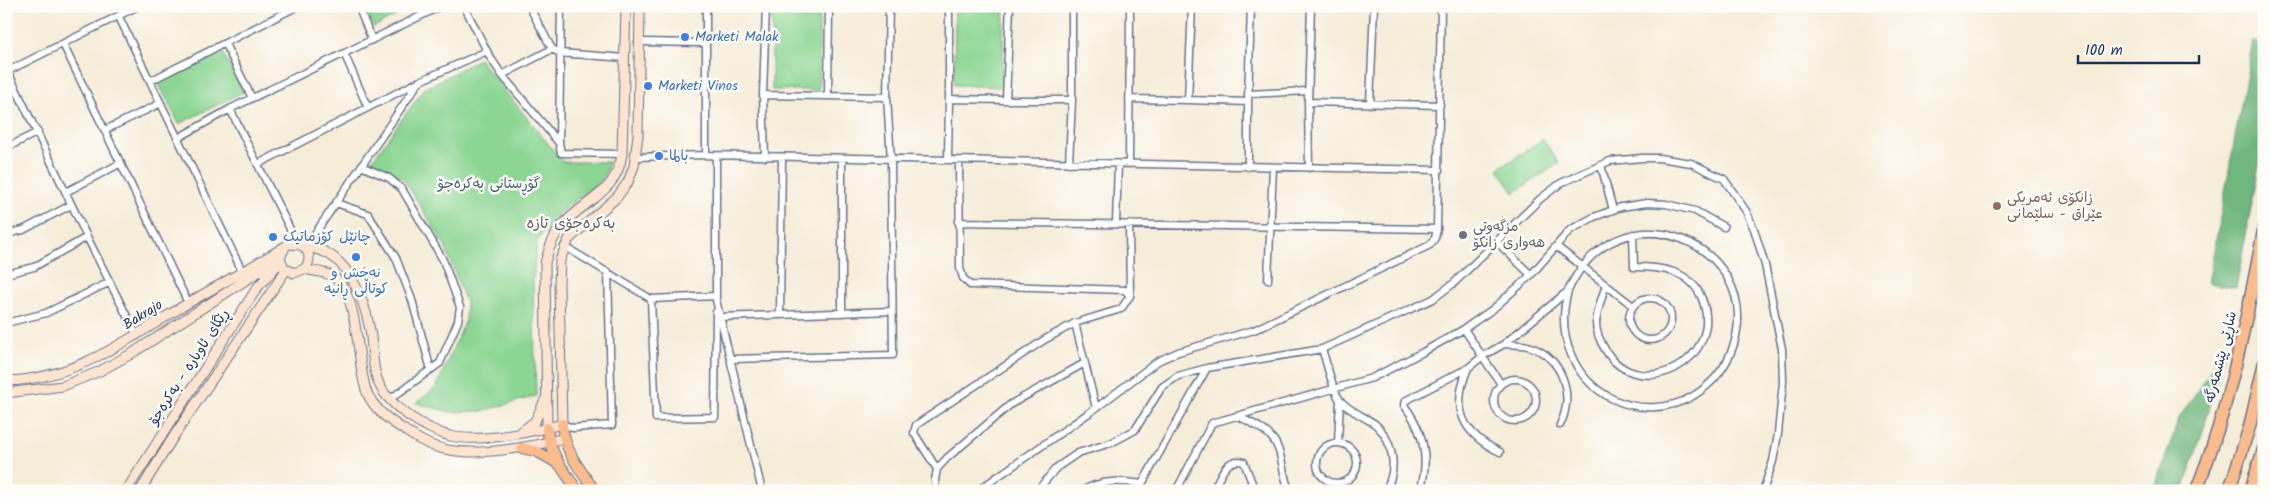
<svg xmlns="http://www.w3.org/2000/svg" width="2270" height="497" font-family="Kalam,'Playpen Sans Arabic',sans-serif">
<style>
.green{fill:#8bd693;stroke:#538278}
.forest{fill:#70b77d;stroke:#46736e}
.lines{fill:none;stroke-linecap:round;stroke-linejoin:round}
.minor-casing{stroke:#687289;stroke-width:9}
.tertiary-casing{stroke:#687289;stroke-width:10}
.secondary-casing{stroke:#687289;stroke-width:11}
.primary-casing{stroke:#687289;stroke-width:12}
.trunk-casing{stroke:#687289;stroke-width:14}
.minor{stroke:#fff;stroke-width:6}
.tertiary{stroke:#fff;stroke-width:8}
.secondary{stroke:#fde4d1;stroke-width:9}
.primary{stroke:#fbbb8d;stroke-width:10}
.trunk{stroke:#fbbb8d;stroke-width:11}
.shop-dot{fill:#3f7fe0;stroke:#fdfcf7;stroke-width:2}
.education-dot{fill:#8d6e63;stroke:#fdfcf7;stroke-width:2}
.worship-dot{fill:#6b7280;stroke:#fdfcf7;stroke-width:2}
.labels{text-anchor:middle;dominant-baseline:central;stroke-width:5;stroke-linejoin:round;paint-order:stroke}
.shop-label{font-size:14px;fill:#366cbe;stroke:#fdfcf7;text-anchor:start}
.park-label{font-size:14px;fill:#3d616e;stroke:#fdfcf7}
.education-label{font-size:14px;fill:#785e54;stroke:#fdfcf7;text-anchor:start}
.worship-label{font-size:14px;fill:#5b616d;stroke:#fdfcf7;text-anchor:start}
.street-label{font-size:14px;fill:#1b2f5e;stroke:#fdfcf7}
.neighbourhood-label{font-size:15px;fill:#655767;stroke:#fdfcf7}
</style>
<rect width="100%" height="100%" fill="#fdfcf7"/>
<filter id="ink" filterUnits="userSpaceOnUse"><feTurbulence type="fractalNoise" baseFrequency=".02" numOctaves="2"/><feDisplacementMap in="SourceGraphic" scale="10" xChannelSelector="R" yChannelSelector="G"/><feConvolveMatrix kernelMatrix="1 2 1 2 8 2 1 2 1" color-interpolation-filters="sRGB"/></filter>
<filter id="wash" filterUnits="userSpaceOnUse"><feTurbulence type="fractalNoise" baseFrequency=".0096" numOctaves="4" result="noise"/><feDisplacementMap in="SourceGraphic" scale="20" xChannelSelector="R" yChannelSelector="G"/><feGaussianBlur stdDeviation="1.12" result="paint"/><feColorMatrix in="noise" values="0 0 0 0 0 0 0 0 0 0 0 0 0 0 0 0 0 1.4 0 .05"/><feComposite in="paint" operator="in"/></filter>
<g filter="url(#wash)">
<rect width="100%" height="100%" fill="#f6edd9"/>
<path class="green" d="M364,6H415L374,27Z
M955,6H1004L1002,87L954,85Z
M772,8H819V90H772Z
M221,49L243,92L179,124L158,82Z
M479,59L563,162H610L601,181L560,212L537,241L533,281L536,396L483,411L450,412L416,403L436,388L465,321L466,303L444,244L403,178L370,163L424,89Z
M1543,139L1559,163L1514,193L1498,169Z"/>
<path class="forest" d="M2253,40L2264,48V139L2236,288L2208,283Z
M2225,349L2204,428L2183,491H2154L2179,418Z"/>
</g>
<g filter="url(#ink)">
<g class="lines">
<defs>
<path id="minor" d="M358,6L372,40
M464,6L490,57L502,75L559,143
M529,6L552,49L560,53L625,58
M561,6L559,143L561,153L622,154
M949,6V99L1006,100
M1010,6L1006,100H1072L1069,163
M1072,6V100
M1192,6L1188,100L1248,102V167
M1311,6L1308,102L1440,105
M119,17L242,271
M638,42L706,43
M63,44L188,303
M225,44L252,98
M344,53L368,108
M6,72L138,6
M8,72L87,237L137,336
M502,75L552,49
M150,81L298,6
M1248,94L1308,91
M763,95L766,6
M828,96L829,6
M1129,99L1188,100
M1248,102L1251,6
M1308,102L1309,168
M1370,104L1374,6
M230,109L297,243
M105,130L161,103
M178,138L230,109L441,6
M6,148L38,132
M706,155V6
M716,156V300L762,491
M635,157L706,155L1439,170
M765,157L763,95L887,97L889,6
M948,160L949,99
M959,161L960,268L963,278L970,285L1125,290L1130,296L1121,309L1075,323L1096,408
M258,164L420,81L487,51
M1129,164L1130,6
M1601,165L1613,210
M361,166L389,178L402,189L443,260L460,307L458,321L440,363L390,399
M66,192L121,163
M336,203L368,214L396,258L412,300L431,370
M958,222L1437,229
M1116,224L1118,164
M1129,224L1130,295
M6,234L23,230L71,205
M1496,241L1531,275
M564,246L651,299L716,296
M1556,246L1633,306
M305,248L419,82
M6,274L34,267L87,237
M1268,280L1273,167
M1606,285C1602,297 1597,310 1596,323C1596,333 1601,343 1606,351C1640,404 1726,360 1702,299C1691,270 1661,267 1634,267L1633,234
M1629 319a21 21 0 1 1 42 0a21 21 0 1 1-42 0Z
M651,299L656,418L715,417L716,312
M842,313V159
M780,315L782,157
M720,317L892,311
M6,323L46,313L110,282
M1464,329L1501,384
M1504,344C1512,345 1520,344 1528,346C1563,357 1575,395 1560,425
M1322,349C1326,360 1333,392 1340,400C1346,409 1365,417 1375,424C1394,441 1398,470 1385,491
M730,359L893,355L891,160L887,97
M1468,368C1451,408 1461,433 1500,452
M1494 400a21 21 0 1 1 42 0a21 21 0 1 1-42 0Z
M1238,416C1249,422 1264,428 1272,438C1284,452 1281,475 1290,491
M562,424L573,428L612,425L608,272
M1317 463a20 20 0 1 1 40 0a20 20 0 1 1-40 0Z
M1338,443L1340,400
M937,469L914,433L916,425L1044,340L1075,323
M936,491L935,480L937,469L947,458L1011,404L1083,364
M977,491L1096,408L1158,361L1178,352L1254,330L1430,245L1435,238L1437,229L1441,6
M1037,491L1056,468L1078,453L1111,443L1135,430L1162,387L1178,376L1207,368L1322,349L1433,299L1454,283L1540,199L1561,183L1610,161L1642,158H1659L1691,163L1724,179L1746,211L1754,229L1765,265L1782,349L1783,382L1778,434L1773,461L1763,491
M1082,491C1101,479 1121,481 1142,484
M1138,491L1207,368
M1176,491L1212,423L1372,378L1423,352L1464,329L1493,309L1531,275L1570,230L1594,217L1621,207L1647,203L1666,204L1695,211L1724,227
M1213,491C1220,477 1226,456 1244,462L1255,491
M1420,491C1430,459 1424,431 1404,405L1405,401L1468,368L1483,356L1504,344L1568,291C1617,181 1764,244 1734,344C1727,366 1713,384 1693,396C1669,410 1638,411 1613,399C1572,379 1556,334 1568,291"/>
<path id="tertiary" d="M2251,491L2264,480"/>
<path id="secondary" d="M305,248C345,247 364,297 370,330C373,348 372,370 380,386C386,398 398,408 409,416C421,424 435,432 450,436C480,443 532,432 562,424L559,284L560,260L569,239L617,197L628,182L634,166L638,135L640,6
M304,269C312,271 323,272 330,275C362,290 355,368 368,395C375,409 387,419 400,427C413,436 428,446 444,449C476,457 532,447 564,438
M6,381C78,379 131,337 190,302C222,283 256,265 289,244L301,245C310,251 312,261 304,269L294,273L284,268L280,258L285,247
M6,393L63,386L100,371L131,354L280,258
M547,428L545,263C548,251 552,239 560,228C582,200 617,195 622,154L626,6
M522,431L535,421L546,398
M126,491L257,288L280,262
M140,491L174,436L286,270"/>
<path id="primary" d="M562,424C564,450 580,470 595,491
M547,428C549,453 564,471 578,491
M522,448L538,452L557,463"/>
<path id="trunk" d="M2196,491C2230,406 2247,318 2264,228
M2229,491L2250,425L2264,364
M2250,491L2264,448"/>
</defs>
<use href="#minor" class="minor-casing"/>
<use href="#tertiary" class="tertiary-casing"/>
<use href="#secondary" class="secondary-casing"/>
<use href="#primary" class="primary-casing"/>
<use href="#trunk" class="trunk-casing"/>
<use href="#minor" class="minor"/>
<use href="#tertiary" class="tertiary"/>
<use href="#secondary" class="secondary"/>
<use href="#primary" class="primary"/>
<use href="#trunk" class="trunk"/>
</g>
</g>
<g class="shop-dot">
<circle cx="685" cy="37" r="5"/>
<circle cx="648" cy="86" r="5"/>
<circle cx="659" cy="156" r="5"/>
<circle cx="273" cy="237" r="5"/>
<circle cx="356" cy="257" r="5"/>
</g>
<circle class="education-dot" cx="1997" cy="206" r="5"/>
<circle class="worship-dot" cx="1463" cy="235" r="5"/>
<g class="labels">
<g class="shop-label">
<text x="695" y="37">Marketi Malak</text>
<text x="658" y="86">Marketi Vinos</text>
<text x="669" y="156">بالما</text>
<text x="283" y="237">چانێل کۆزماتیک</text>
<text x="356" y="273" text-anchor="middle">نەخش و<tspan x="356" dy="16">کوتاڵی ڕانیە</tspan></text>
</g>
<g class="park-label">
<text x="489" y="184">گۆڕستانی بەکرەجۆ</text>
</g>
<g class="education-label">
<text x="2007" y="198">زانکۆی ئەمریکی<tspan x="2007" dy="16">عێراق - سلێمانی</tspan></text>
</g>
<g class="worship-label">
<text x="1473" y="227">مزگەوتی<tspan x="1473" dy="16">هەواری زانکۆ</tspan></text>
</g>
<g class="street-label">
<text transform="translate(143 315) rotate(-32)">Bakrajo</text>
<text transform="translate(2221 357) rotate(-76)">شاڕێی پێشمەرگە</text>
<text transform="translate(189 367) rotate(-57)">ڕێگای ئاوبارە - بەکرەجۆ</text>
</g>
<g class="neighbourhood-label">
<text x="571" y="224">بەکرەجۆی تازە</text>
</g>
</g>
<rect width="2270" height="497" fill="none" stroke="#fdfcf7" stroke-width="25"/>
<path d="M2078 55v8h121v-8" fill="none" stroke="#1b2f5e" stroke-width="2.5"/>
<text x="2085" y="55" font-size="15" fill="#1b2f5e" stroke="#fdfcf7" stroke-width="4" paint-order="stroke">100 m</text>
</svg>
